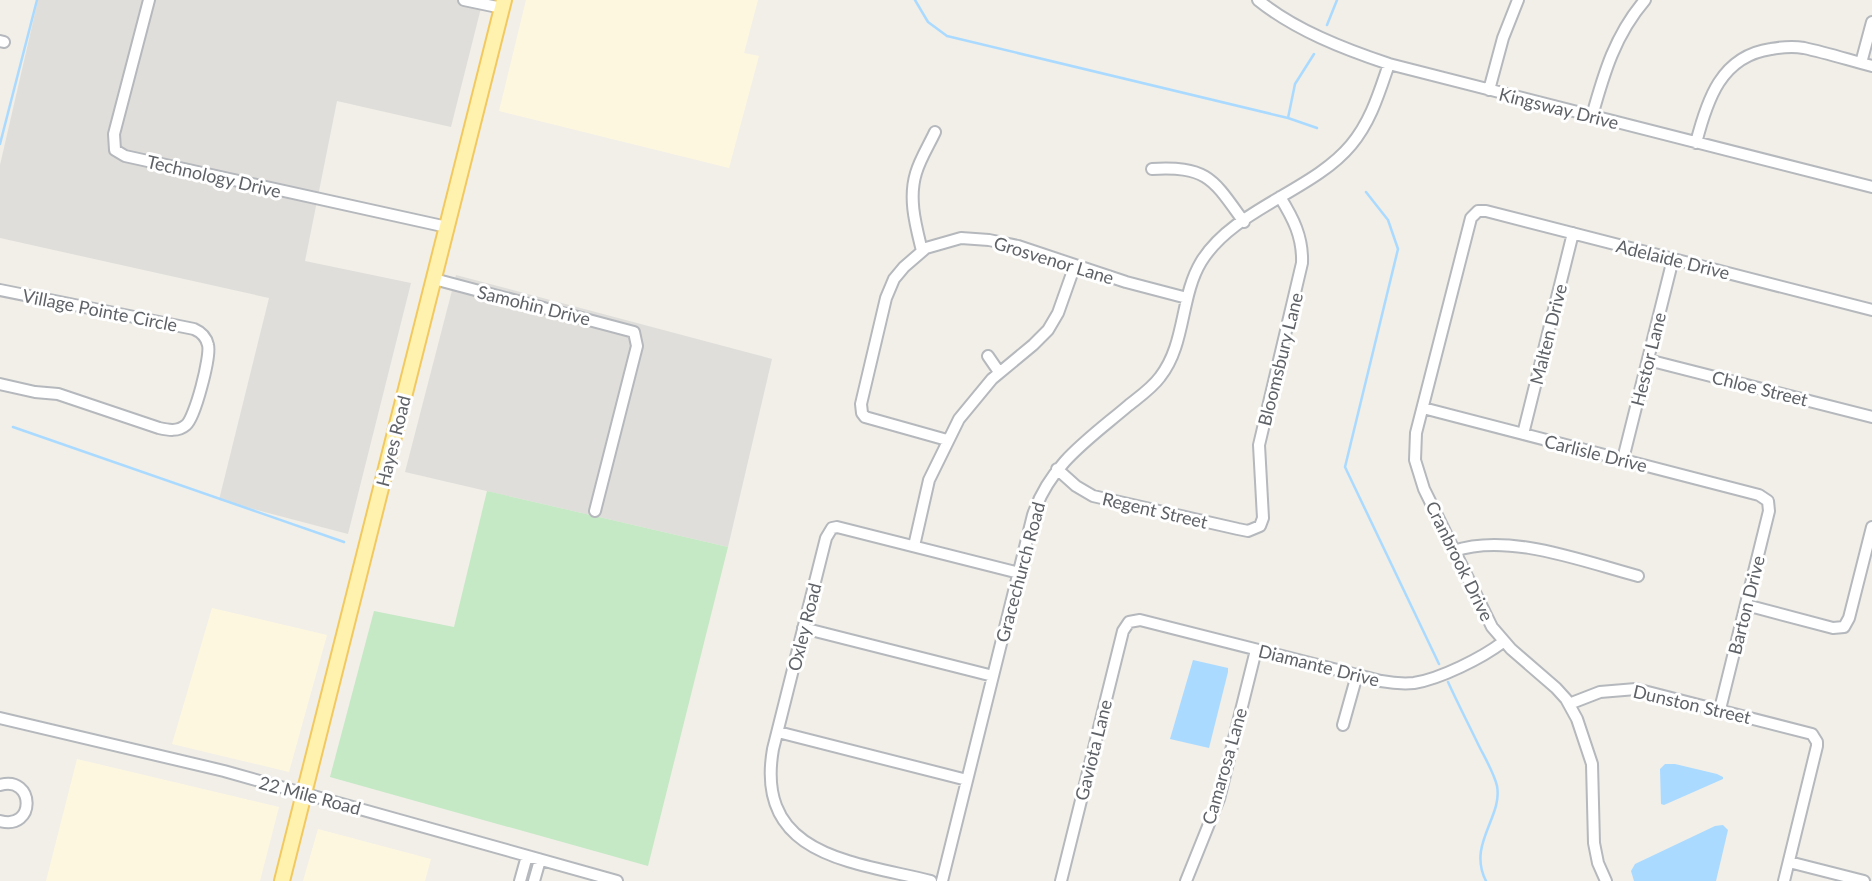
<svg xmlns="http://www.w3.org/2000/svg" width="1872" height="881" font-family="Lato,sans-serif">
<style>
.commercial{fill:#fef7e0}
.industrial{fill:#e0deda}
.green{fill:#c5e8c5}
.water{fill:#aadaff}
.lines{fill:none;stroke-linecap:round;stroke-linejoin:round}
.stream{stroke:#aadaff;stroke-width:2.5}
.minor-casing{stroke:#b5b8bc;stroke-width:14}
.major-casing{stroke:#f2c960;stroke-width:18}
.minor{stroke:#fff;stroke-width:10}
.major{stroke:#fff2af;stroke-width:14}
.labels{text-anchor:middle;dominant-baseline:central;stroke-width:6;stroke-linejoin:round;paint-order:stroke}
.street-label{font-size:18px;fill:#5f6368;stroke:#fff}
</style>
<rect width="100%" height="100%" fill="#f1efe8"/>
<path class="commercial" d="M526,0H758L744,53L759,56L729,168L499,111Z
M212,608L327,635L289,772L172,744Z
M77,759L279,807L260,881H46Z
M318,829L431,859L425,881H303Z"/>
<path class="industrial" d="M38,0H483L451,127L337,101L305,261L411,283L348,534L219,500L269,298L0,238V165Z
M456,275L772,359L728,547L405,472Z"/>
<path class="green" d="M487,491L728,547L648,866L330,777L374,611L454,627Z"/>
<path class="water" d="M1193,660L1228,668V672L1209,748L1170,739Z
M1665,764H1675L1717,774L1723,777V779L1664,805L1661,804L1660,769Z
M1723,825L1728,830L1716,881H1634L1631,871L1635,864L1715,826Z"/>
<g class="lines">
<path class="stream" d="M915,0L928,22L947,36L1288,118L1317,128
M1327,25L1337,0
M1288,118L1295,84L1314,54
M0,144L37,0
M1366,192L1388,220L1398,249L1345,467L1439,664
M13,427L344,542
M1448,682C1458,704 1469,725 1479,746C1485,758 1494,773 1497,786C1503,817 1467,844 1486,881"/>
<defs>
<path id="minor" d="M149,0L114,134L115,150L125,156L447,227
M464,0L502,8
M1258,0C1295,30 1344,49 1389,64L1872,187
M0,41L4,42
M1861,63L1872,22
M1489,90L1503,38L1518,0
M1592,116C1604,73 1615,35 1645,0
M1696,143C1707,100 1721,56 1771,49C1782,47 1793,46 1804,48C1827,53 1849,60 1872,66
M1152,169C1208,166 1213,179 1244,222
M922,251C916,226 908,199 916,173C920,159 929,145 935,132
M434,279L634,332L637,346L595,511
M0,290L194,329C201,332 206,336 208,345C211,356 195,418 186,425C178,432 168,430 159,428L58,394L35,392L0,384
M988,356L999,372
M1648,360L1872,417
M1423,408L1759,495L1768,501L1769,511L1720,709
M1523,434L1573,233
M947,440L865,417L862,413L861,404L886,298L894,279L904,267L926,248L961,238L989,240L1018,246L1126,282L1187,298
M1623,459L1673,259
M1057,469L1076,486L1093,496L1238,529L1248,531L1260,526L1263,518L1259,445L1302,263C1303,237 1293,218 1280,197
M914,546L929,480L959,419L992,379L1033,345L1048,330L1058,313L1075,265
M1454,551C1508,532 1585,562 1638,576
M1746,605L1833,628L1844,627L1849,618L1872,527
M803,628L993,676
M1569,704L1600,692L1636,689L1812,734L1817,742V746L1784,881
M0,718L224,771L617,881
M1343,725L1357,675
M778,732L967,780
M0,785C35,775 36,831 0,821
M1789,862L1864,881
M520,881L527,856
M534,881L540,860
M931,881C855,862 754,857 773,749L826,538L832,528L837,527L1019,573
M942,881L1033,515C1050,464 1089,439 1129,405C1139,397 1152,388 1160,377C1186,344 1180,297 1201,262C1233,209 1313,191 1351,145C1371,121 1379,93 1389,64
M1061,881L1123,631L1129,622L1140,620L1381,681C1392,683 1403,684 1414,683C1440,679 1482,658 1503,642
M1186,881L1219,799L1256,650
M1606,881L1598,863L1594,843L1592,764L1577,719L1566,699L1556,688L1511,649L1492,627L1424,489L1415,460L1416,433L1471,218L1478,211H1486L1872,310"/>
<path id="major" d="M282,881L504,0"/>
</defs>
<use href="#minor" class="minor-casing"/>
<use href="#major" class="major-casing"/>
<use href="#minor" class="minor"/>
<use href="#major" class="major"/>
</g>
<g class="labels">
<g class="street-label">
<text transform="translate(1559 108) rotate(14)">Kingsway Drive</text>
<text transform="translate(214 176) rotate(13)">Technology Drive</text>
<text transform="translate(1673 259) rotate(14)">Adelaide Drive</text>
<text transform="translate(1054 260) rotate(17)">Grosvenor Lane</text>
<text transform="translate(534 305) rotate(14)">Samohin Drive</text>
<text transform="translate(100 310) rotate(11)">Village Pointe Circle</text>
<text transform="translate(1548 334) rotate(-76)">Malten Drive</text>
<text transform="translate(1280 359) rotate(-76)">Bloomsbury Lane</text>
<text transform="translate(1648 359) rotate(-76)">Hestor Lane</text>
<text transform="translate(1760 388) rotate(14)">Chloe Street</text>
<text transform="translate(393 441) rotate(-76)">Hayes Road</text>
<text transform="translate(1596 453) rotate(14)">Carlisle Drive</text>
<text transform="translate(1155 510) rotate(13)">Regent Street</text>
<text transform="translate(1460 561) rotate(64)">Cranbrook Drive</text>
<text transform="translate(1020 572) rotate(-75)">Gracechurch Road</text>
<text transform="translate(1746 605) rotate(-76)">Barton Drive</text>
<text transform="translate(804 627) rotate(-76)">Oxley Road</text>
<text transform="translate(1319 665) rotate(14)">Diamante Drive</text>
<text transform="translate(1692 704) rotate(13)">Dunston Street</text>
<text transform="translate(1093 750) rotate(-76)">Gaviota Lane</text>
<text transform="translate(1224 766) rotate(-74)">Camarosa Lane</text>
<text transform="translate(310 795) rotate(15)">22 Mile Road</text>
</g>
</g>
</svg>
